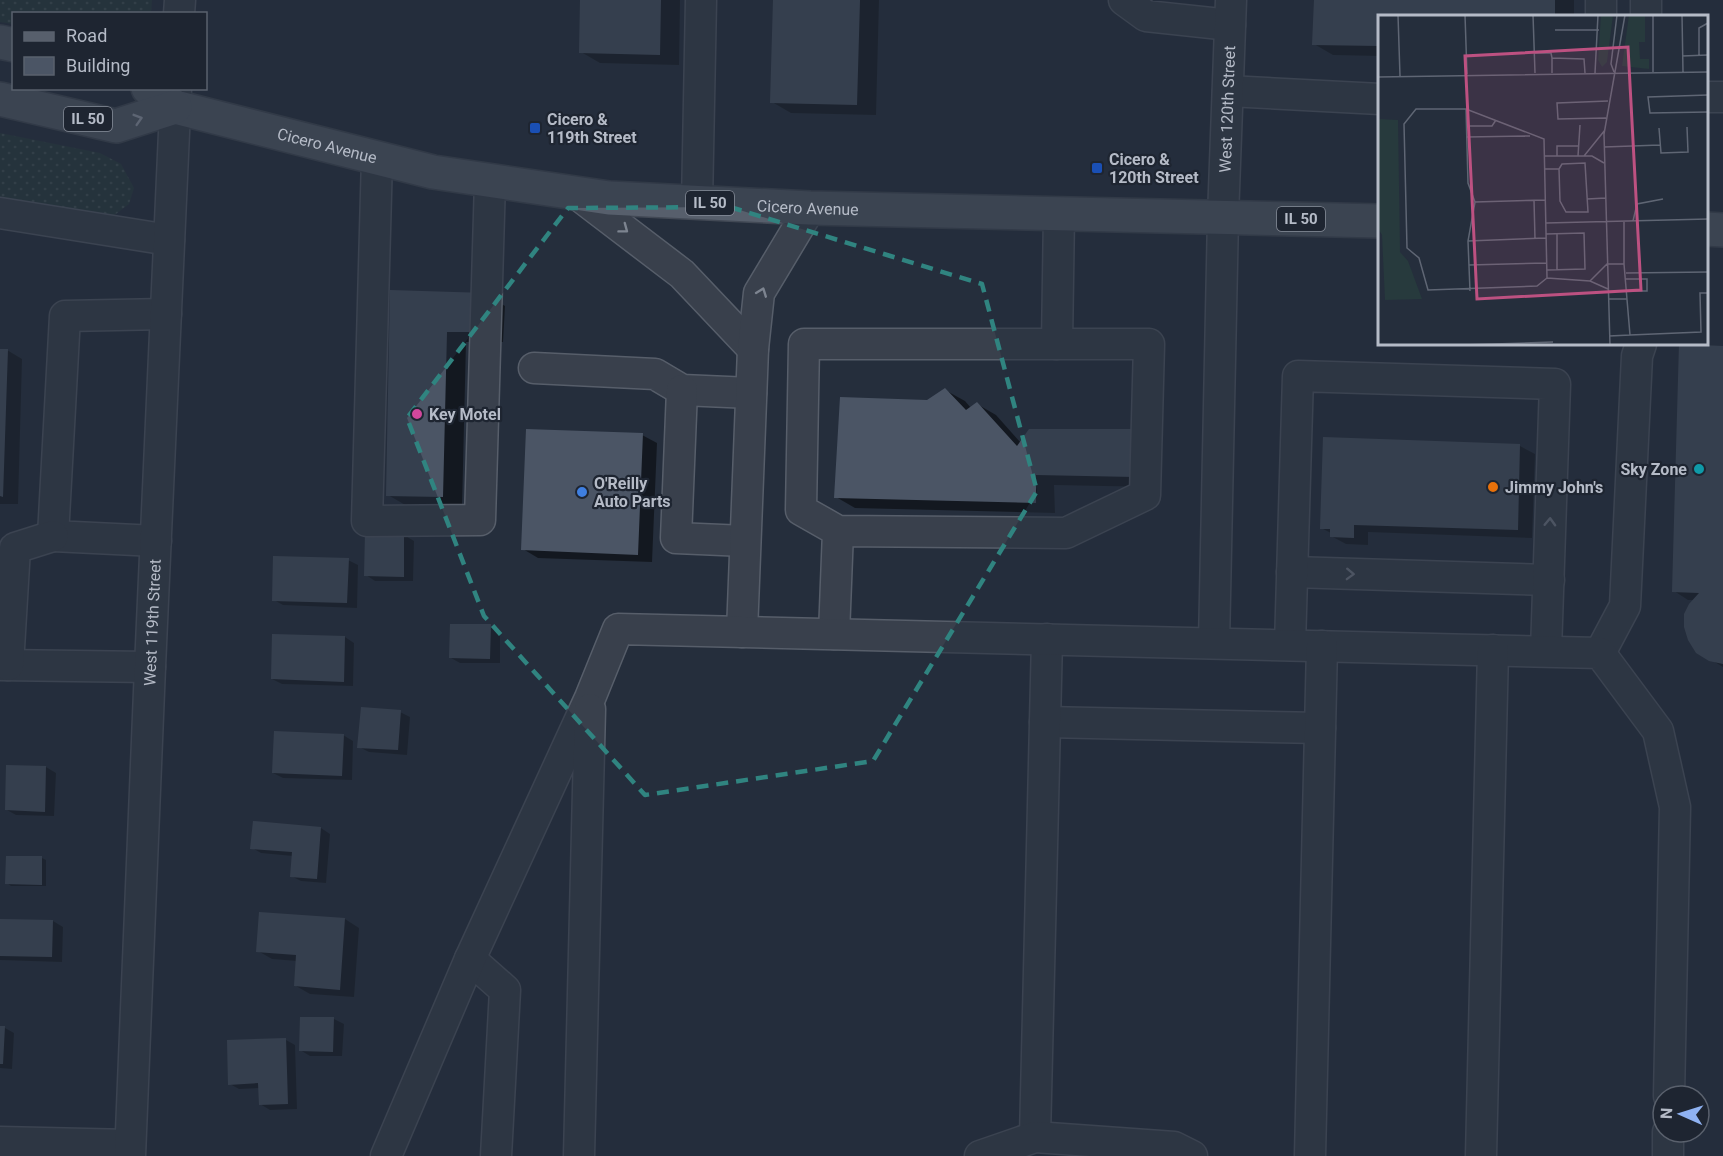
<svg xmlns="http://www.w3.org/2000/svg" width="1723" height="1156" font-family="Roboto,sans-serif">
<style>
.grass{fill:url(#grass-dots)}
.shadow{fill:#0007}
.building{fill:#4b5565}
.lines{fill:none;stroke-linecap:round;stroke-linejoin:round}
.minor-casing{stroke:#575e6a;stroke-width:33}
.major-casing{stroke:#424955;stroke-width:36}
.minor{stroke:#39404c;stroke-width:30}
.major{stroke:#575f6c;stroke-width:33}
.oneway{stroke:#a2a9b5}
.oneway2{stroke:#7d8490}
.marked{fill:none;stroke:#308480;stroke-width:4.5;stroke-dasharray:12 8;stroke-linejoin:round}
.transit-dot{fill:#1a4fb4;stroke:#1e2531;stroke-width:2}
.hotel-dot{fill:#d1479c;stroke:#1e2531;stroke-width:2}
.culture-dot{fill:#0f9aa8;stroke:#1e2531;stroke-width:2}
.food-dot{fill:#e8710a;stroke:#1e2531;stroke-width:2}
.shop-dot{fill:#3f7fe0;stroke:#1e2531;stroke-width:2}
.labels{text-anchor:middle;dominant-baseline:central;stroke-width:4.5;stroke-linejoin:round;paint-order:stroke}
.shield{fill:#1e2531;stroke:#888e9a;stroke-width:1.5}
.shield-label{font-size:15px;font-weight:bold;fill:#b5bbc7}
.street-label{font-size:16px;fill:#b5bbc7;stroke:#1e2531}
.poi-label{font-size:16px;font-weight:bold;fill:#b5bbc7;stroke:#1e2531;text-anchor:start}
.inset-road{fill:none;stroke:#5f6674;stroke-width:1.5}
.view{fill:#bd5181;fill-opacity:0.15;stroke:#bd5181;stroke-width:3}
.inset-edge{fill:none;stroke:#b5bbc7;stroke-width:3}
</style>
<defs>
<pattern id="grass-dots" width="8" height="8" patternUnits="userSpaceOnUse" patternTransform="scale(1.5)"><rect width="8" height="8" fill="#273a3d"/><path d="M2 2h.1M6 6h.1" fill="none" stroke="#445558" stroke-width="1.8" stroke-linecap="round"/></pattern>
</defs>
<rect width="100%" height="100%" fill="#252e3c"/>
<path class="grass" d="M0,0H152L151,13L14,14L13,24L0,22Z
M0,133L100,153L121,164L134,188L129,204L112,217L0,201Z"/>
<path class="shadow" d="M582,0H680L679,65L600,63L581,52Z
M775,0H879L876,115L791,113L772,102Z
M1315,0H1574V16H1380V56L1333,55L1314,44Z
M392,292L486,295L505,306L503,342H466L462,507L407,506L388,495Z
M1723,347V667L1698,652L1694,600H1688L1674,591Z
M0,350H7L22,359L18,504H0Z
M945,390L965,401L971,408L977,404L996,415L1021,443L1030,431L1154,487L1054,485L1055,513L855,508L836,497L927,401Z
M642,435L657,443L652,562L538,558L523,549Z
M1324,439L1520,446L1535,454L1532,538L1368,532V545L1346,544L1331,536V533L1321,528Z
M404,535L414,541L413,581H375L366,575Z
M348,560L358,565L357,608L283,605L274,600Z
M490,626L500,631V663H460L451,658Z
M345,637L354,643L353,686L282,684L272,679Z
M400,712L410,717L407,755L369,752L359,747Z
M343,735L353,741L352,780L283,778L273,773Z
M8,766L46,767L56,773L54,816L16,815L7,810Z
M321,828L330,834L326,883L301,881L291,876L293,856L261,853L252,848Z
M42,858L46,860V886H11L7,883Z
M261,913L345,919L359,928L354,997L310,994L296,986L297,961L272,959L258,951Z
M0,920L53,921L63,927L62,962L0,960Z
M302,1018L334,1019L344,1024L342,1056H310L300,1050Z
M0,1027L5,1028L14,1033L12,1069L0,1068Z
M286,1040L295,1045L297,1109L270,1110L260,1104L259,1088L239,1089L230,1084Z"/>
<path class="building" d="M580,0H661L660,55L579,53Z
M773,0H860L857,105L770,103Z
M1314,0H1555V16H1380V46L1312,45Z
M390,290L486,293L485,332H447L443,497L386,496Z
M1679,344L1723,346V664L1709,661L1696,653L1688,640L1684,627V614L1689,604L1699,593L1672,592Z
M0,349H8L3,497L0,496Z
M945,388L966,410L977,402L1017,446L1029,429H1137L1135,477L1036,475V503L834,498L840,397L927,400Z
M526,429L643,433L638,555L521,550Z
M1323,437L1520,444L1518,530L1354,525V538L1330,537V529H1320Z
M365,533H404V577L364,576Z
M273,556L349,558L347,603L272,601Z
M450,624H491L490,659L449,658Z
M272,634L345,636L344,682L271,679Z
M361,707L401,710L398,750L357,748Z
M274,731L344,734L342,776L272,773Z
M6,765L46,766L45,812L5,810Z
M253,821L321,827L317,879L290,877L292,852L250,849Z
M6,856H42V885L5,884Z
M259,912L345,918L340,990L294,986L296,955L256,952Z
M0,919L53,920L52,957L0,956Z
M300,1017H334L333,1052L299,1051Z
M0,1026H5L3,1064H0Z
M286,1038L288,1104L259,1105L258,1083L228,1085L227,1040Z"/>
<g class="lines">
<defs>
<g id="minor">
<path d="M1124,0L1146,16L1230,25"/>
<path d="M179,14L180,0"/>
<path d="M1601,16V0"/>
<path d="M1646,16V0"/>
<path d="M1228,91L1380,99"/>
<path d="M1706,97H1723"/>
<path d="M377,158L367,521L480,520L490,181"/>
<path d="M577,194L682,274L753,349"/>
<path d="M697,203L701,0"/>
<path d="M0,213L169,240"/>
<path d="M1057,344L1059,213"/>
<path d="M534,368L655,374L682,390L751,393"/>
<path d="M682,390L676,538L745,541"/>
<path d="M156,541L53,536L65,316L166,314"/>
<path d="M1292,572L1549,580"/>
<path d="M742,632L753,349L759,293L810,208"/>
<path d="M834,634L838,531L1066,533L1145,495L1149,344H804L801,510L838,531"/>
<path id="s1" d="M1214,643L1223,217L1231,0"/>
<path d="M1290,645L1298,376L1555,384L1546,651"/>
<path d="M1600,653L1625,606L1637,356L1641,344"/>
<path d="M0,665L150,667"/>
<path d="M8,665L15,548L53,536"/>
<path d="M1045,722L1320,728"/>
<path d="M470,959L505,990L496,1156"/>
<path d="M1035,1137L1047,639"/>
<path d="M0,1142L130,1145"/>
<path id="s2" d="M130,1156L150,667L176,88"/>
<path d="M386,1156L470,959L590,698L618,629L1600,653L1658,731L1675,807L1669,1096"/>
<path d="M579,1156L590,709"/>
<path d="M980,1156L1035,1137L1174,1147L1192,1156"/>
<path d="M1310,1156L1322,646"/>
<path d="M1481,1156L1493,650"/>
<path d="M1668,1156V1132"/>
</g>
<g id="major">
<path d="M0,42L14,45"/>
<path id="s3" d="M148,88L175,107L433,172L609,198L810,208L1380,221"/>
<path d="M0,99L116,126L175,107"/>
<path d="M1706,229L1723,230"/>
</g>
</defs>
<use href="#minor" class="minor-casing"/>
<use href="#major" class="major-casing"/>
<use href="#minor" class="minor"/>
<use href="#major" class="major"/>
</g>
<defs><path id="oneway-chevron" d="M-2-3.5L2.5 0L-2 3.5" fill="none" stroke-width="1.6" stroke-linecap="round" stroke-linejoin="round" transform="scale(1.5)"/></defs>
<use class="oneway" href="#oneway-chevron" transform="translate(138 119) rotate(-17)"/>
<g class="oneway2">
<use href="#oneway-chevron" transform="translate(624 229) rotate(37)"/>
<use href="#oneway-chevron" transform="translate(762 292) rotate(-69)"/>
<use href="#oneway-chevron" transform="translate(1550 522) rotate(-88)"/>
<use href="#oneway-chevron" transform="translate(1350 574) rotate(2)"/>
</g>
<path d="M0 0H1723V1156H0ZM730,207L982,284L1037,491L873,761L645,795L484,616L407,418L568,208Z" fill="#252e3c" fill-opacity=".55" fill-rule="evenodd"/>
<path class="marked" d="M730,207L982,284L1037,491L873,761L645,795L484,616L407,418L568,208Z"/>
<g class="transit-dot">
<rect x="529" y="122" width="12" height="12" rx="3"/>
<rect x="1091" y="162" width="12" height="12" rx="3"/>
</g>
<circle class="hotel-dot" cx="417" cy="414" r="6"/>
<circle class="culture-dot" cx="1699" cy="469" r="6"/>
<circle class="food-dot" cx="1493" cy="487" r="6"/>
<circle class="shop-dot" cx="582" cy="492" r="6"/>
<g class="labels">
<g class="shield">
<rect x="64" y="107" width="48" height="24" rx="4.5"/>
<rect x="686" y="191" width="48" height="24" rx="4.5"/>
<rect x="1277" y="207" width="48" height="24" rx="4.5"/>
</g>
<g class="shield-label">
<text x="88" y="119">IL 50</text>
<text x="710" y="203">IL 50</text>
<text x="1301" y="219">IL 50</text>
</g>
<g class="street-label">
<text stroke="none"><textPath href="#s1" startOffset="534">West 120th Street</textPath></text>
<text stroke="none"><textPath href="#s3" startOffset="190">Cicero Avenue</textPath></text>
<text stroke="none"><textPath href="#s3" startOffset="676">Cicero Avenue</textPath></text>
<text stroke="none"><textPath href="#s2" startOffset="534">West 119th Street</textPath></text>
</g>
<g class="poi-label">
<text x="547" y="119">Cicero &amp;<tspan x="547" dy="18">119th Street</tspan></text>
<text x="1109" y="159">Cicero &amp;<tspan x="1109" dy="18">120th Street</tspan></text>
<text x="429" y="414">Key Motel</text>
<text x="1687" y="469" text-anchor="end">Sky Zone</text>
<text x="594" y="483">O'Reilly<tspan x="594" dy="18">Auto Parts</tspan></text>
<text x="1505" y="487">Jimmy John's</text>
</g>
</g>
<g transform="translate(1378 15)">
<rect width="330" height="330" fill="#252e3c"/>
<path d="M223,0H235L229,47L224,52L220,45ZM251,0H267V27H261L262,44H271V54L244,51ZM0,104L20,105L22,237L30,246L44,284L7,285L4,220L0,213Z" fill="#273a3d"/>
<path class="inset-road" d="M20,0L22,61M87,0L89,59M155,0L157,58M275,0V57M304,0L305,57M177,15H221M156,38H173L174,43M304,41L330,40M321,41V13L330,8M236,57L233,49L239,0M174,58V43L206,44L207,58M217,58L220,0M0,62L330,57M330,80L270,82L272,98L330,97M38,94H88L166,124L169,263L159,271L50,275L41,243L29,233L26,109ZM88,94L90,168L97,187L90,226L92,276M228,103L180,104L179,88L230,86M88,111H114L118,105M281,113L283,138L310,137L309,112M89,122L152,121M226,132L282,130M166,141H214L226,148M179,141V131H200M200,141L202,110M206,141L227,115M166,154H181L182,186L188,197H210L207,148L184,149L181,154M209,184L228,183M156,185L157,224M97,187L167,185M255,206L259,189L285,184M168,208L330,204M168,219L206,218L207,254L169,255M179,219V255M90,226L168,223M91,250L169,248M248,258L330,257M169,263L212,266L230,274M248,264H269V276H249M212,266L229,249H246V206M230,284H249M252,320L323,317L322,278H330M231,321L252,320L246,249M84,330L175,327M232,330L226,119L247,0"/>
<path class="view" d="M250,32L263,275L99,284L87,41Z"/>
<rect width="330" height="330" class="inset-edge"/>
</g>
<rect x="12" y="12" width="195" height="78" fill="#1e2531" stroke="#5a616d" stroke-width="1.5"/>
<rect x="24" y="32" width="30" height="9" fill="#575f6c" stroke="#5a616d" stroke-width="1.5"/>
<text x="66" y="42" font-size="18" fill="#b5bbc7">Road</text>
<rect x="24" y="57" width="30" height="18" fill="#4b5565" stroke="#5a616d" stroke-width="1.5"/>
<text x="66" y="72" font-size="18" fill="#b5bbc7">Building</text>
<g transform="translate(1681 1114) rotate(273)"><circle r="28" fill="#1e2531" stroke="#5a616d" stroke-width="1.5"/>
<path d="M0-4.5L10 22L0 15L-10 22Z" fill="#8fb2f2"/>
<text y="-9" font-size="16" font-weight="bold" text-anchor="middle" fill="#b5bbc7">N</text>
</g>
</svg>
